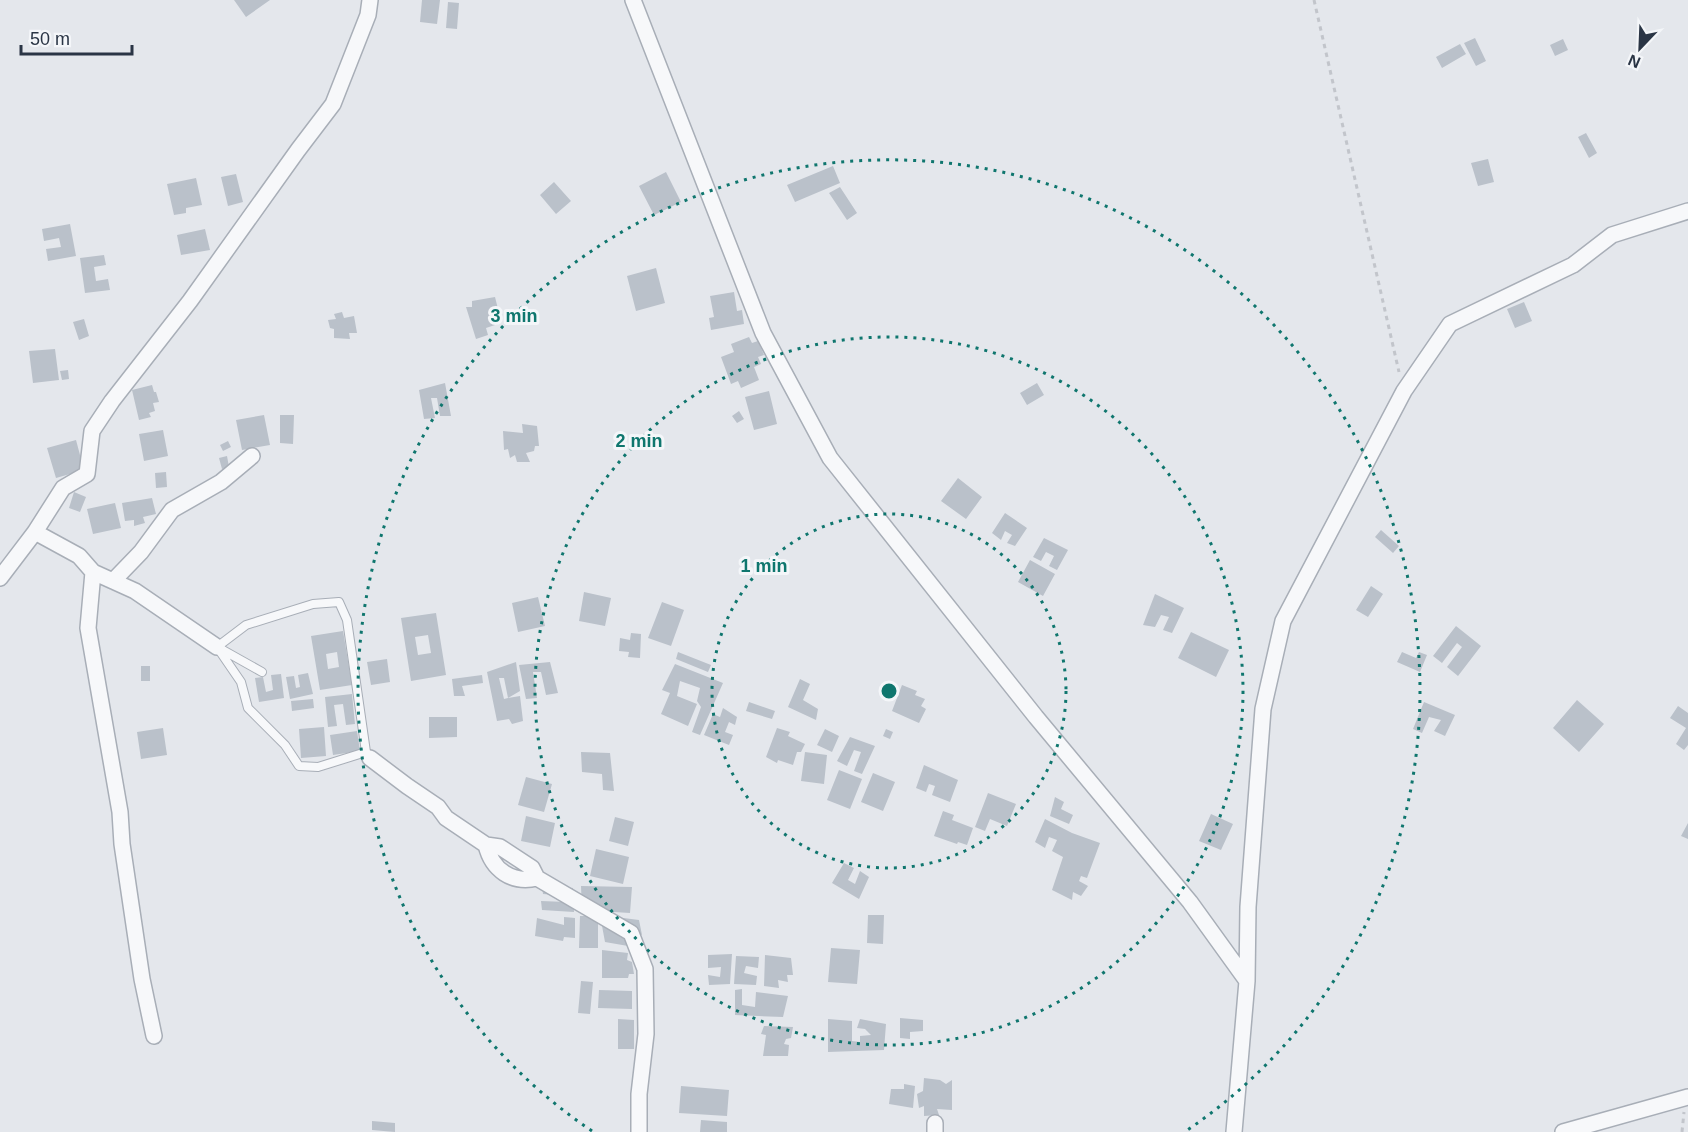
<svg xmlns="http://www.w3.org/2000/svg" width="1688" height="1132" font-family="Arial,sans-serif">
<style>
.building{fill:#bac1ca;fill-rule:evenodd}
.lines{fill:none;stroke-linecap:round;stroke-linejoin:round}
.lane-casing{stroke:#a8aeb7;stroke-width:10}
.street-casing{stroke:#a8aeb7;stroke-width:18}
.path{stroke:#c2c5cb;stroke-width:3;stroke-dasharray:4.5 4.5;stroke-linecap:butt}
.lane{stroke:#f7f8fa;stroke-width:8}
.street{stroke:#f7f8fa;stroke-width:15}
.ring{fill:none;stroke:#0f766e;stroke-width:3;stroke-dasharray:3 6}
.centre{fill:#0f766e;stroke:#f4f6f9;stroke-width:3}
.ring-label{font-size:18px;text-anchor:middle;font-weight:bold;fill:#0f766e;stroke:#f4f6f9;stroke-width:6;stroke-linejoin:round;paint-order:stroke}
</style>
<rect width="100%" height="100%" fill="#e4e7ec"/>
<path class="building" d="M234,0H270L246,17Z
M422,0H440L437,24L420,22Z
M448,2L459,3L457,29L446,28Z
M1475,38L1486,61L1476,66L1464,43Z
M1563,39L1568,50L1555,56L1550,45Z
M1460,44L1466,54L1442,68L1436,57Z
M1586,133L1597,153L1589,158L1578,137Z
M1488,159L1494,182L1478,186L1471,163Z
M833,166L840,183L795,202L787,185Z
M666,172L681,202L654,215L639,186Z
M236,174L243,202L228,206L221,177Z
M196,178L202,205L186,208V213L174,215L167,184Z
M554,182L571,201L556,214L540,195Z
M840,187L857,213L847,220L829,193Z
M70,224L76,256L48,261L46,249L61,247L59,238L44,241L42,229Z
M205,229L210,250L181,255L177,235Z
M104,255L106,265L94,267L96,281L108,279L110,290L85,293L80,258Z
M656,268L665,303L636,311L627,276Z
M734,292L737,311L742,310L744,324L711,330L709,318L714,317L710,296Z
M495,297L499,313L495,314L498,324L486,328L488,335L476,339L466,307H472V301Z
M1524,302L1532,321L1515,328L1507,309Z
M342,312L344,318L354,316L357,333H349L350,339L334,338V329L330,328L328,320L336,319L334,314Z
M84,319L89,336L79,340L73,322Z
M749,337L752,343L758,341L764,355L758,357L761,364L754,367L759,380L741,388L738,381L731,384L721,357L734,352L731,344Z
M55,349L59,380L33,383L29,351Z
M68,370L69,379L62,380L60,371Z
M445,383L451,416H440L437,398H431L435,418L424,419L419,390Z
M1037,383L1044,395L1027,405L1020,393Z
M152,385L154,392H156L159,402L153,403L155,411L149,413L151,417L139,420L132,390Z
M769,391L777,424L754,430L745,397Z
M739,411L744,419L737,423L732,416Z
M264,415L270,445L242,450L236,420Z
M280,415H294L293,444L280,443Z
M522,424L537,426L539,446H535L534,451L526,453L530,462H517L515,455L510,458L508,449L504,450L503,431L523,433Z
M163,430L168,456L144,461L139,434Z
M76,440L84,470L56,478L47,448Z
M228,441L231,447L223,451L220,445Z
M227,456L229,467L222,469L219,458Z
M166,472L167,487L156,488L155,473Z
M958,478L982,497L966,519L941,501Z
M74,492L86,497L80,512L69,508Z
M152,498L156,514L143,517L145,523L134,526V520L125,521L122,503Z
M115,503L121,528L93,534L87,509Z
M1005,513L1027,528L1015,546L1007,543L1012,535L1005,531L1001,540L992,533Z
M1381,530L1399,546L1393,553L1375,537Z
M1044,538L1068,550L1057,570L1049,566L1054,556L1046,552L1041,561L1033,557Z
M1030,560L1055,574L1043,596L1018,582Z
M1371,586L1383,594L1368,617L1356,610Z
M584,592L611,598L605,626L579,621Z
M1155,594L1184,608L1172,633L1163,630L1169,617L1161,615L1155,627L1143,625Z
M538,597L545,626L518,632L512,603Z
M662,602L684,610L671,646L648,638Z
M436,613L446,675L411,681L401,618ZM428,635L431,653L418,655L415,637Z
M1456,626L1481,646L1458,676L1447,667L1462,647L1457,643L1442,663L1433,656Z
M343,631L352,685L320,690L311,636ZM337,652L339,667L328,669L326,654Z
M1191,632L1229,650L1216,677L1178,658Z
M631,633L641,634L640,658L628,657L629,652L619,651L620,638L630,640Z
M678,652L711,665L708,672L676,659Z
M1402,652L1416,658L1419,652L1427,655L1420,672L1397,662Z
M387,659L390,682L371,685L367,662Z
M516,662L520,691L508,698L504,678H499L504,699L508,698L520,696L523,721L512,724L509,719L497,721L487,672Z
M550,662L558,693L546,695L541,672H533L537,698L526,699L519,665Z
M675,664L723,683L700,735L692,732L701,707L697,701L700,688L680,681L677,696L697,704L688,726L661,714L670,693L662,690Z
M141,666H150V681H141Z
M308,673L313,694L290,699L286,677L294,676L296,688L300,687L298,675Z
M281,674L284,698L259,702L255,678L263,677L266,692L273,690L271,675Z
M482,675L483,683L462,686L465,696H454L452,679Z
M800,679L810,684L803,700L818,709L816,720L788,707Z
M902,685L917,691L915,695L925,699L921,706L926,709L919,723L892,711Z
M352,694L355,724L346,725L343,704L334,705L337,726L328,727L325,697Z
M313,699L314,708L292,711L291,701Z
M1577,700L1604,724L1579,752L1553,728Z
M749,702L775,711L772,719L746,711Z
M1424,702L1455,715L1445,736L1434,731L1441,720L1429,717L1422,733L1413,729Z
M1678,706L1688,713V745L1684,750L1676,744L1686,728L1670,718Z
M723,708L737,717L735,725L729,722L725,732L733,735L729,745L704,735L713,714L720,717Z
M429,717H457V737L429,738Z
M324,727L326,756L301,758L299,729Z
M163,728L167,755L141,759L137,732Z
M777,728L790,732L788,736L805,744L801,752H797L793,765L778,760L777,763L766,757Z
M825,729L839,736L832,752L817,745Z
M886,729L893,732L890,739L883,736Z
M357,731L360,751L333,755L330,735Z
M850,737L875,746L862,774L854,771L861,752L854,750L847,766L837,761Z
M581,752L610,753L614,791L603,790L602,774L582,772Z
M805,752L827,755L824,784L801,781Z
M924,765L958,780L950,802L932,795L935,786L929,784L926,792L916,788Z
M839,770L862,779L850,809L827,800Z
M873,773L895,782L883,811L861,802Z
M526,777L552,784L544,812L518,805Z
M988,793L1016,804L1007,826L990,819L985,831L975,827Z
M1055,797L1064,802L1061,809L1073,815L1069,824L1050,816Z
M943,811L954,815L952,820L973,828L967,845L958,842L957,844L934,836Z
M1211,814L1233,824L1221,850L1199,841Z
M526,816L555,823L550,847L521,841Z
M615,817L634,822L628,846L609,841Z
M1045,819L1072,833L1100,843L1087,878L1081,876L1079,881L1088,886L1081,896L1073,892L1072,900L1052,890L1063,857L1052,851L1057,840L1049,837L1045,848L1035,842Z
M1688,823V839L1681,836Z
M596,849L629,857L623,884L590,876Z
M844,863L854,868L848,880L855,884L860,871L869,877L859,899L832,883Z
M542,886L573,888L574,912L542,910L541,901L566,902L567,896L543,894Z
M581,886L632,887L630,913L582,910Z
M600,915L639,920L642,935L635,932L628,946L605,942Z
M868,915H884L883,944L867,943Z
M580,916H598V948H579Z
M564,917L575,918V938L564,937L563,941L535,936L537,918L564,925Z
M831,948L860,950L857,984L828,982Z
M602,950L628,953L627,960L632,962L634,974H629L628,978H602Z
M732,954L730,984L709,985L708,975L720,977L721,967L708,968V955Z
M765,955L791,958L793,975H787L788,982L778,980L779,988L764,986Z
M736,956L759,957L758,968L746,966L744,973L757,976L756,985L734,984Z
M581,981L593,982L590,1014L578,1013Z
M742,989V1005L755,1007L756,992L788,996L783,1017L735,1015V990Z
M599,990L632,991V1009L598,1008Z
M900,1018L923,1020V1031L910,1032V1039L900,1038Z
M618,1019L634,1020V1049H618Z
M828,1019L852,1021V1041L860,1042V1036L871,1035L865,1029L857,1028L860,1019L886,1024L884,1050L828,1052Z
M764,1026L793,1027L791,1038L786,1039L784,1044L789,1045L788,1056H763L766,1035L761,1034Z
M924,1078L940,1080L946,1084L952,1080V1110L937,1109L939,1115L924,1116V1106L919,1108L917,1094L923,1091Z
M904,1084L915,1086L913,1108L889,1104L891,1089H904Z
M681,1086L729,1090L727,1116L679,1113Z
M701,1120L727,1122V1132H700Z
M372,1121L395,1123V1132L372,1130Z"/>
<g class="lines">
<defs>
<path id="lane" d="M217,647L246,625L313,604L339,602L347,620L366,752L370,758
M217,647L241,682L248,708L285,745L299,766L318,767L366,752
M221,649L262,672"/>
<path id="street" d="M633,0L763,333L830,458L1036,717L1190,902L1247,981
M35,532L79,556L93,572L135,591L217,647
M93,572L88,628L120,812L122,844L142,979L154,1036
M0,578L35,532L63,488L87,474L92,431L112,401L190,301L298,150L333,104L368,15L370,0
M113,581L141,552L172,510L221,482L252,456
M370,758L407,786L438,807L446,818L486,845L500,847L532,868L537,878L631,933L645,969L646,1034L639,1094V1132
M486,845C492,870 512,884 537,878
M935,1123V1132
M1234,1132L1247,981L1248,907L1263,709L1283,621L1404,391L1450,324L1573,265L1612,235L1688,211
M1563,1132L1688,1097"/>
</defs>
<use href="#lane" class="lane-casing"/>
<use href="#street" class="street-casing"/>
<path class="path" d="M1314,0L1399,372
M1682,1132L1684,1112"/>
<use href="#lane" class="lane"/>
<use href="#street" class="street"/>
</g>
<g class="ring">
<circle cx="889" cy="691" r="177"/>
<circle cx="889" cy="691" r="354"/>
<path d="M592 1131A531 531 0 1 1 1186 1131"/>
</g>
<circle cx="889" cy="691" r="9" class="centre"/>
<g class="ring-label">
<text x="514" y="322">3 min</text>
<text x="639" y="447">2 min</text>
<text x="764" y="572">1 min</text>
</g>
<g transform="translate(1640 48) rotate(203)" stroke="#f4f6f9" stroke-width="4.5" paint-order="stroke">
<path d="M0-4.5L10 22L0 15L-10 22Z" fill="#2a3545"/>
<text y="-9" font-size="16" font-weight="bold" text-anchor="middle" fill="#2a3545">N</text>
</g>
<path d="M21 45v9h111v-9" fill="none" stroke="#2a3545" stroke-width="3"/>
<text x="30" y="45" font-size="18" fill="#2a3545" stroke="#f4f6f9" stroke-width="4.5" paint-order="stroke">50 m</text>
</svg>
